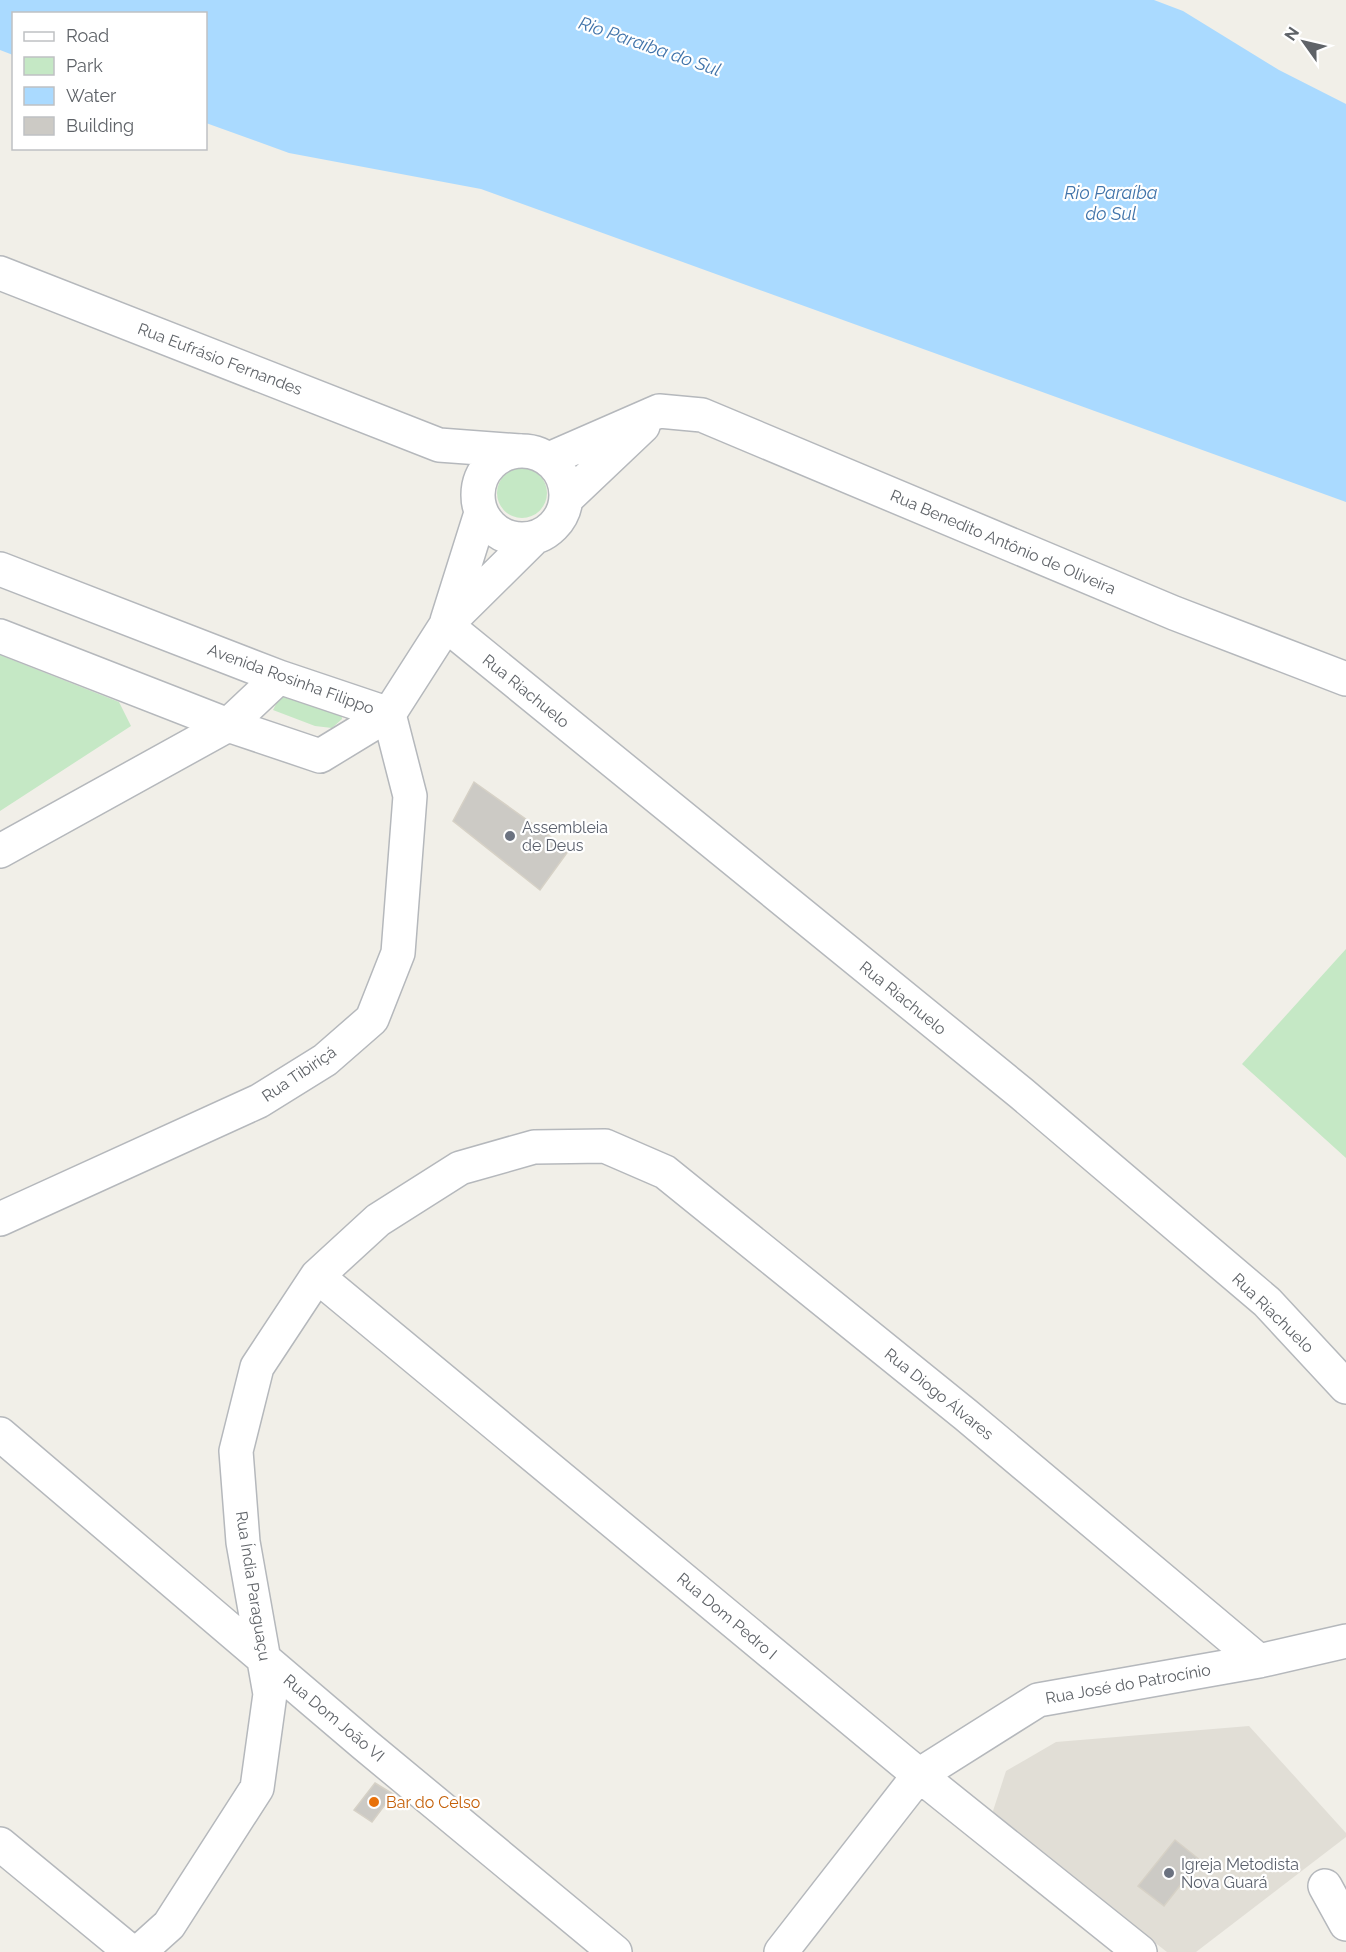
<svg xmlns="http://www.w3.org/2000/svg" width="1346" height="1952" font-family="Raleway,sans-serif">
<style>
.education{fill:#e1ded6}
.green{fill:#c5e8c5}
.water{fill:#aadaff}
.building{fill:#cccac5;stroke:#d6d1c6;stroke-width:1.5}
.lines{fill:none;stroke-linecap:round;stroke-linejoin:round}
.minor-casing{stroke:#b5b8bc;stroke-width:36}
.minor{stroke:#fff;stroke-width:33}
.worship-dot{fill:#6b7280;stroke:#fff;stroke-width:2}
.food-dot{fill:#e8710a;stroke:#fff;stroke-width:2}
.labels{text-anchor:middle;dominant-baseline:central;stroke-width:4.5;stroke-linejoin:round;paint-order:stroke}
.street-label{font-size:16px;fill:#5f6368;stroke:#fff}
.worship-label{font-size:16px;fill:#5b616d;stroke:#fff;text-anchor:start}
.food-label{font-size:16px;fill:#c56008;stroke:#fff;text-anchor:start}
.water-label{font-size:18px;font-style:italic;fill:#4174aa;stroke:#fff}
</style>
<rect width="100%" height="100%" fill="#f1efe8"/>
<path class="education" d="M1249,1726L1346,1833V1837L1196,1952H1167L1010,1830L992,1814L1006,1771L1056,1742Z"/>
<path class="green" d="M497 493a25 25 0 1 1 50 0a25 25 0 1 1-50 0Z
M0,655L119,702L131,726L0,811Z
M288,694L341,709L342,719L332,728L315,726L273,710L278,700Z
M1346,949V1158L1242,1064Z"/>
<path class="water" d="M0,0H1154L1183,11L1279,70L1346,104V502L481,189L289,153L206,123V14H14L13,55L0,50Z"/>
<path class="building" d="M474,782L569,850L540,890L453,821Z
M375,1783L393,1794L372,1822L354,1810Z
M1175,1840L1200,1860L1164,1906L1138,1886Z"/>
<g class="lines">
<defs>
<path id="minor" d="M0,273L439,445L520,451
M478 495a44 44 0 1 1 88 0a44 44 0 1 1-88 0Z
M549,459L659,411L702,415L1174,613L1346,679
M566,499L643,426
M0,569L279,677L389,714
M447,621L481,513
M446,625L1021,1093L1267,1302L1346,1387
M0,636L228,725L320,756L389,714L446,625L534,538
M0,851L228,725L279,677
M0,1219L259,1101L325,1060L372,1019L398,953L410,796L389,714
M317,1276L919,1775L1140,1952
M0,1434L364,1744L615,1952
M0,1844L131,1952
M1325,1886L1346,1924
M139,1952L169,1925L257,1788L270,1694L243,1542L236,1451L257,1367L317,1276L378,1220L460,1168L534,1147L605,1146L665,1172L966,1415L1259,1661
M781,1952L919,1775L1038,1700L1259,1661L1346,1641"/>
</defs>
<use href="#minor" class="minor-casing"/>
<use href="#minor" class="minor"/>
</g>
<g class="worship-dot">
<circle cx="510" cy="836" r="6"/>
<circle cx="1169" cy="1873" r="6"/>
</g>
<circle class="food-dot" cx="374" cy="1802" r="6"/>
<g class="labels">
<g class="street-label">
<text transform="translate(220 359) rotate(21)">Rua Eufrásio Fernandes</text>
<text transform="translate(1003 542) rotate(23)">Rua Benedito Antônio de Oliveira</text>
<text transform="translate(291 679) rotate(20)">Avenida Rosinha Filippo</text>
<text transform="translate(526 691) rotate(39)">Rua Riachuelo</text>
<text transform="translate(903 998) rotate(39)">Rua Riachuelo</text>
<text transform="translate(299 1074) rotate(-34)">Rua Tibiriçá</text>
<text transform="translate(1273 1313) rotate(44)">Rua Riachuelo</text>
<text transform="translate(939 1394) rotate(39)">Rua Diogo Álvares</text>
<text transform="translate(253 1586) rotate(81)">Rua Índia Paraguaçu</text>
<text transform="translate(727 1616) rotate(40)">Rua Dom Pedro I</text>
<text transform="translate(1128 1684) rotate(-10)">Rua José do Patrocínio</text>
<text transform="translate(334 1718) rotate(40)">Rua Dom João VI</text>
</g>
<g class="worship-label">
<text x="522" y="827">Assembleia<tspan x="522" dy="18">de Deus</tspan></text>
<text x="1181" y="1864">Igreja Metodista<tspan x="1181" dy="18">Nova Guará</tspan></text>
</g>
<g class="food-label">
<text x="386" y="1802">Bar do Celso</text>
</g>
<g class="water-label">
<text transform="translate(650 46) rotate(19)">Rio Paraíba do Sul</text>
<text x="1111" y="192">Rio Paraíba<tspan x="1111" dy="21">do Sul</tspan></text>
</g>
</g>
<rect x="12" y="12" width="195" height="138" fill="#ffffff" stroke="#bfc1c3" stroke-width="1.5"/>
<rect x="24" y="32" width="30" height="9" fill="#ffffff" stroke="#bfc1c3" stroke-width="1.5"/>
<text x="66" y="42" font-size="18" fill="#5f6368">Road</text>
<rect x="24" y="57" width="30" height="18" fill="#c5e8c5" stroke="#bfc1c3" stroke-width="1.5"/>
<text x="66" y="72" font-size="18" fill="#5f6368">Park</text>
<rect x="24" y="87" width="30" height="18" fill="#aadaff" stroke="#bfc1c3" stroke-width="1.5"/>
<text x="66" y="102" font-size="18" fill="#5f6368">Water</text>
<rect x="24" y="117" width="30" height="18" fill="#cccac5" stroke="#bfc1c3" stroke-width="1.5"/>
<text x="66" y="132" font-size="18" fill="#5f6368">Building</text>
<g transform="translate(1304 42) rotate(304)" stroke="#ffffff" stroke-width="4.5" paint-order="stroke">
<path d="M0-4.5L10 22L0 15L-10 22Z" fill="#5f6368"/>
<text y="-9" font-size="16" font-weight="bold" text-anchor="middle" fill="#5f6368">N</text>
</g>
</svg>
